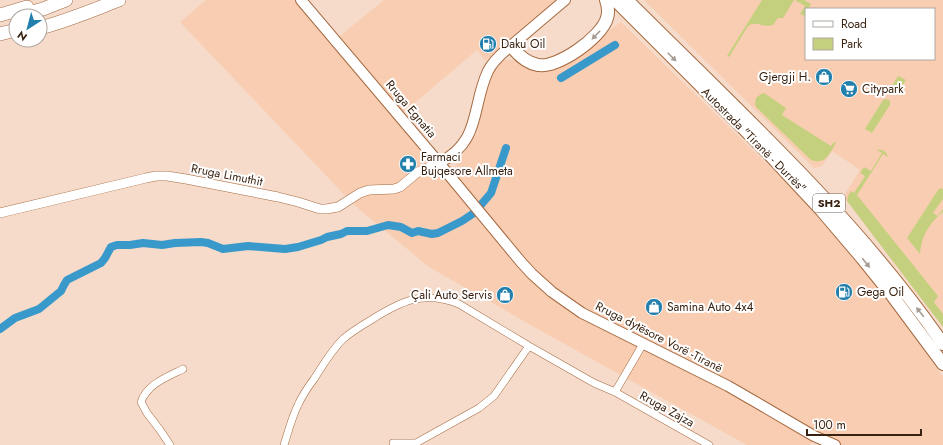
<svg xmlns="http://www.w3.org/2000/svg" width="943" height="445" font-family="Jost,sans-serif">
<style>
.built{fill:#f9cdb1;fill-rule:evenodd}
.green{fill:#c5d07f}
.lines{fill:none;stroke-linecap:round;stroke-linejoin:round}
.canal{stroke:#3899ca;stroke-width:8}
.minor-casing{stroke:#a56a41;stroke-width:8}
.tertiary-casing{stroke:#a56a41;stroke-width:10}
.secondary-casing{stroke:#a56a41;stroke-width:12}
.trunk-casing{stroke:#a56a41;stroke-width:14}
.motorway-casing{stroke:#a56a41;stroke-width:14}
.minor{stroke:#fff;stroke-width:7}
.tertiary{stroke:#fff;stroke-width:9}
.secondary{stroke:#fff;stroke-width:10}
.trunk{stroke:#fff;stroke-width:12}
.motorway{stroke:#fff;stroke-width:13}
.oneway{fill:#a69c93}
.labels{text-anchor:middle;dominant-baseline:central;stroke-width:4;stroke-linejoin:round;paint-order:stroke}
.shield{fill:#fff;stroke:#756458;stroke-width:1}
.shield-label{font-size:11px;font-weight:bold;fill:#3a2210}
.poi-label{font-size:12px;fill:#3a2210;stroke:#fff;text-anchor:start}
.street-label{font-size:12px;fill:#3a2210;stroke:#fff}
</style>
<rect width="100%" height="100%" fill="#f6dbca"/>
<path class="built" d="M206,0H302L335,40L384,0H556L485,61L477,50L399,116L439,163L455,167L477,133L486,86L493,69L503,60H512L532,67L589,46L621,22L800,196L869,273L943,377V445H835L815,436L810,445H747L552,337L429,267L354,205L180,22Z
M644,0H943V327L847,201L843,197L860,170L832,151L822,166L814,168ZM806,9H934V59H806Z"/>
<path class="green" d="M762,0H794L783,18H778L773,25C762,28 757,20 748,26L729,57L727,56Z
M795,0H804L811,4L808,9H806V12L804,16L800,14L805,6Z
M898,76L906,80L899,90L895,91C889,86 896,81 898,76Z
M764,93L786,108L782,115L831,146L834,142L836,143C829,154 826,165 811,160L756,107L755,104L756,98L761,94Z
M885,99L889,100L890,102V105L872,133L865,129L883,100Z
M877,150C883,149 887,152 888,157L883,154L857,195L938,296L934,302L943,314V327L847,201L848,196L851,191L854,193L865,176L860,173L864,167L871,171L882,153Z
M940,188L943,189V199L933,213L938,216L943,209V212C929,223 921,237 920,254L907,238L938,190Z"/>
<g class="lines">
<path class="canal" d="M561,78L615,45
M0,329L15,318L39,309L61,291L64,285L67,280L101,263L105,258L111,247L117,245H130L143,243L162,245L175,243L201,242L208,243L223,249L248,246L285,249L298,247L321,240L327,237L341,234L347,231H367L388,225L401,227L412,233L418,231L432,234L438,233L462,221L474,213L491,193L506,148"/>
<defs>
<path id="minor" d="M615,392L643,344
M393,443H416L479,408L494,396L529,346
M170,445L160,430L147,413L141,402C147,384 167,377 183,369
M284,445C288,432 292,417 298,405C302,396 308,387 314,379C323,365 331,351 343,339C351,332 361,326 371,320C401,301 423,290 459,304L529,346L594,383L615,392L709,445"/>
<path id="tertiary" d="M0,213L146,178L156,176H167L186,179L278,197L298,202L320,209H326L338,207L360,193L369,190L394,189L400,187L418,172L439,163"/>
<path id="secondary" d="M301,0L439,163L521,262L532,274L552,292L582,313L728,386L754,401L814,436L835,445
M439,163C482,141 471,107 488,71C492,63 499,56 506,50L565,0"/>
<path id="trunk" d="M615,0L767,152L822,211L862,258L891,294L943,364
M627,0C737,110 854,215 943,344
M511,46C518,55 526,63 538,65C557,69 602,37 607,18C609,12 608,6 606,0"/>
<path id="motorway" d="M0,15L27,7
M18,16L43,9L66,0
M40,28C67,21 93,10 119,0
M0,34L16,30"/>
</defs>
<use href="#minor" class="minor-casing"/>
<use href="#tertiary" class="tertiary-casing"/>
<use href="#secondary" class="secondary-casing"/>
<use href="#trunk" class="trunk-casing"/>
<use href="#motorway" class="motorway-casing"/>
<use href="#minor" class="minor"/>
<use href="#tertiary" class="tertiary"/>
<use href="#secondary" class="secondary"/>
<use href="#trunk" class="trunk"/>
<use href="#motorway" class="motorway"/>
</g>
<defs><path id="oneway-solid" d="M-6-.8H1V-3.2L6.5 0L1 3.2V.8H-6Z"/></defs>
<g class="oneway">
<use href="#oneway-solid" transform="translate(596 35) rotate(134)"/>
<use href="#oneway-solid" transform="translate(672 57) rotate(45)"/>
<use href="#oneway-solid" transform="translate(866 263) rotate(51)"/>
<use href="#oneway-solid" transform="translate(920 312) rotate(-128)"/>
</g>
<defs>
<symbol id="fuel-disc" viewBox="-11 -11 22 22"><circle r="9.5" fill="#2380ad" stroke="#fff"/><path d="M-5.5-6h7V0h2V4h1.3V-2.5L3-4.5l.8-.8L6-3V5H2.5V1h-1V6h-7ZM-4.2-4.7v3.2H.2V-4.7Z" fill="#fff"/></symbol>
<symbol id="shop-disc" viewBox="-11 -11 22 22"><circle r="9.5" fill="#2380ad" stroke="#fff"/><path d="M-5-2.5h2.3a2.7 3.5 0 0 1 5.4 0H5L5.5 6h-11ZM-1.5-2.5h3a1.5 2.3 0 0 0-3 0Z" fill="#fff"/></symbol>
<symbol id="supermarket-disc" viewBox="-11 -11 22 22"><circle r="9.5" fill="#2380ad" stroke="#fff"/><path d="M-6-5.5h2.5l.6 2H6L4.5 2H-2.5L-4.4-4H-6ZM-1.5 3.2a1.3 1.3 0 1 0 .1 0ZM3 3.2a1.3 1.3 0 1 0 .1 0Z" fill="#fff"/></symbol>
<symbol id="pharmacy-disc" viewBox="-11 -11 22 22"><circle r="9.5" fill="#2380ad" stroke="#fff"/><path d="M-2-6h4v4h4v4h-4v4h-4v-4h-4v-4h4Z" fill="#fff"/></symbol>
</defs>
<g fill-rule="evenodd">
<use href="#fuel-disc" x="478" y="34" width="20" height="20"/>
<use href="#shop-disc" x="814" y="67" width="20" height="20"/>
<use href="#supermarket-disc" x="839" y="79" width="20" height="20"/>
<use href="#pharmacy-disc" x="398" y="154" width="20" height="20"/>
<use href="#fuel-disc" x="834" y="282" width="20" height="20"/>
<use href="#shop-disc" x="495" y="285" width="20" height="20"/>
<use href="#shop-disc" x="644" y="297" width="20" height="20"/>
</g>
<g class="labels">
<rect class="shield" x="813" y="194" width="32" height="18" rx="3"/>
<g class="shield-label">
<text x="829" y="203">SH2</text>
</g>
<g class="poi-label">
<text x="501" y="44">Daku Oil</text>
<text x="811" y="77" text-anchor="end">Gjergji H.</text>
<text x="862" y="89">Citypark</text>
<text x="421" y="157">Farmaci<tspan x="421" dy="14">Bujqesore Allmeta</tspan></text>
<text x="857" y="292">Gega Oil</text>
<text x="492" y="295" text-anchor="end">Çali Auto Servis</text>
<text x="667" y="307">Samina Auto 4x4</text>
</g>
<g class="street-label">
<text transform="translate(411 109) rotate(50)">Rruga Egnatia</text>
<text transform="translate(754 140) rotate(45)">Autostrada "Tiranë - Durrës"</text>
<text transform="translate(227 175) rotate(11)">Rruga Limuthit</text>
<text transform="translate(659 337) rotate(27)">Rruga dytësore Vorë -Tiranë</text>
<text transform="translate(667 409) rotate(29)">Rruga Zajza</text>
</g>
</g>
<rect x="805" y="8" width="130" height="52" fill="#ffffff" stroke="#b0a79f"/>
<rect x="813" y="21" width="20" height="6" fill="#ffffff" stroke="#b0a79f"/>
<text x="841" y="28" font-size="12" fill="#3a2210">Road</text>
<rect x="813" y="38" width="20" height="12" fill="#c5d07f" stroke="#b0a79f"/>
<text x="841" y="48" font-size="12" fill="#3a2210">Park</text>
<g transform="translate(28 28) rotate(216)"><circle r="19" fill="#ffffff" stroke="#b0a79f"/>
<path d="M0-3L7 15L0 10L-7 15Z" fill="#2380ad"/>
<text y="-6" font-size="11" font-weight="bold" text-anchor="middle" fill="#3a2210">N</text>
</g>
<path d="M807 429v6h114v-6" fill="none" stroke="#3a2210" stroke-width="2"/>
<text x="813" y="429" font-size="12" fill="#3a2210" stroke="#ffffff" stroke-width="3" paint-order="stroke">100 m</text>
</svg>
